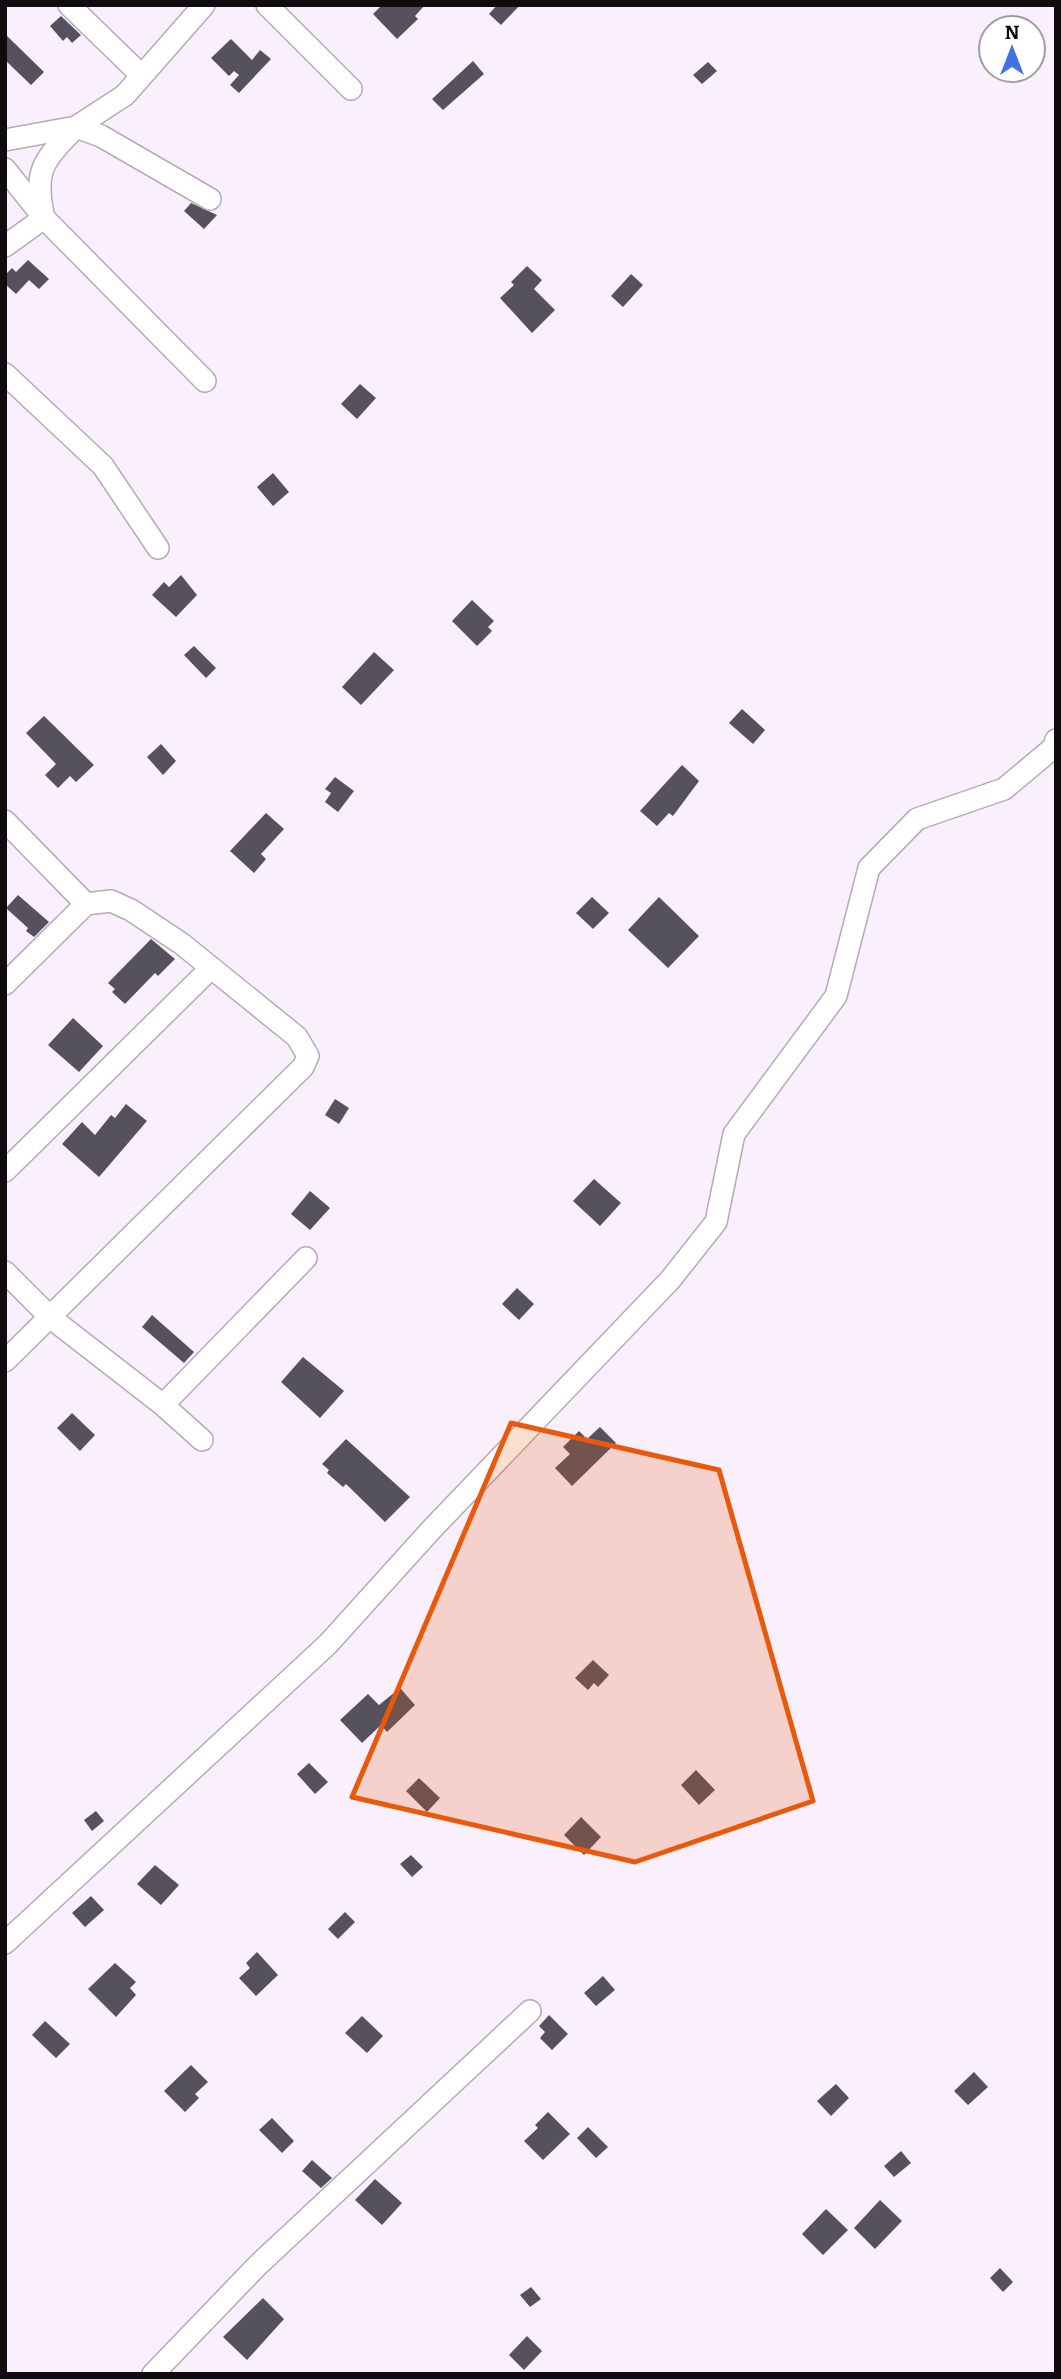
<svg xmlns="http://www.w3.org/2000/svg" width="1061" height="2379" font-family="Bitter,serif">
<style>
.building{fill:#55525e}
.lines{fill:none;stroke-linecap:round;stroke-linejoin:round}
.minor-casing{stroke:#b5abb7;stroke-width:24}
.minor{stroke:#fff;stroke-width:21}
.marked{fill:#e8590c;fill-opacity:0.2;stroke:#e8590c;stroke-width:5;stroke-linejoin:round}
</style>
<rect width="100%" height="100%" fill="#faeffc"/>
<path class="building" d="M382,5H425L415,16L418,19L397,39L373,14Z
M497,5H520L501,25L489,14Z
M61,16L81,35L72,43L67,37L63,41L50,26Z
M5,34L44,72L31,85L5,60Z
M231,39L252,60L260,50L271,59L239,93L230,85L239,75L234,71L229,76L211,58Z
M473,61L484,74L443,110L432,99Z
M708,62L717,71L702,84L693,75Z
M191,203L217,215L204,229L184,211Z
M28,260L49,279L39,289L29,280L16,294L5,284V275L12,268L16,272Z
M527,266L542,280L534,289L555,310L532,333L500,298L514,285L511,282Z
M631,274L643,285L623,307L611,296Z
M360,384L376,398L357,419L341,404Z
M273,473L289,492L273,506L257,487Z
M181,575L197,595L176,617L152,595L164,582L169,587Z
M472,600L494,621L488,627L492,631L477,646L452,621Z
M194,646L216,668L206,678L184,655Z
M374,652L394,670L361,705L342,687Z
M742,709L765,730L753,744L729,723Z
M44,716L94,765L76,782L70,776L58,788L45,775L56,764L26,733Z
M161,744L176,761L163,775L147,757Z
M682,765L699,781L673,816L669,813L657,826L640,811Z
M335,777L354,791L338,812L325,802L331,793L325,789Z
M266,813L284,829L261,854L266,859L254,873L230,851Z
M18,895L49,922L34,937L26,931L28,928L6,908Z
M592,897L609,913L593,929L576,913Z
M659,897L699,936L668,968L628,930Z
M151,939L175,959L158,976L155,973L125,1004L112,992L115,989L108,983Z
M73,1018L103,1046L79,1072L48,1045Z
M335,1099L349,1108L339,1124L325,1115Z
M126,1104L147,1121L99,1177L62,1144L82,1122L95,1135L111,1115L115,1118Z
M594,1179L621,1203L600,1226L573,1201Z
M310,1191L330,1208L310,1230L291,1214Z
M517,1288L534,1304L519,1320L502,1304Z
M152,1315L194,1352L184,1363L142,1327Z
M303,1357L344,1391L320,1418L281,1382Z
M72,1413L95,1435L80,1451L57,1428Z
M600,1427L616,1443L572,1486L555,1468L570,1454L563,1447L579,1431L587,1439Z
M346,1439L410,1497L385,1522L346,1484L343,1487L327,1473L329,1470L322,1464Z
M593,1660L609,1675L598,1687L594,1683L588,1690L575,1678Z
M400,1688L415,1705L387,1732L381,1725L362,1743L340,1720L368,1694L379,1705Z
M309,1763L328,1782L315,1794L297,1774Z
M696,1770L715,1790L699,1805L681,1785Z
M419,1778L440,1798L427,1812L406,1791Z
M96,1811L104,1821L92,1831L84,1820Z
M581,1817L601,1837L584,1855L564,1835Z
M411,1855L423,1867L412,1877L400,1864Z
M155,1865L179,1885L161,1905L137,1884Z
M91,1896L104,1910L85,1927L72,1913Z
M345,1912L355,1922L338,1939L328,1929Z
M257,1952L278,1975L256,1996L239,1978L250,1968L246,1963Z
M115,1963L136,1982L130,1988L136,1995L116,2017L88,1989Z
M603,1976L615,1990L596,2006L584,1993Z
M549,2015L568,2034L552,2050L540,2038L545,2032L539,2026Z
M362,2016L383,2036L367,2053L345,2033Z
M45,2021L70,2044L56,2058L32,2035Z
M191,2065L208,2082L195,2094L199,2098L185,2112L164,2091Z
M974,2072L988,2087L968,2105L954,2091Z
M836,2084L849,2098L831,2116L817,2101Z
M548,2112L570,2134L543,2160L524,2141L538,2128L535,2125Z
M272,2118L294,2141L282,2153L259,2130Z
M588,2127L608,2147L596,2158L577,2138Z
M901,2151L911,2163L894,2177L884,2166Z
M312,2160L332,2178L321,2188L302,2171Z
M375,2179L402,2203L382,2225L355,2200Z
M880,2200L902,2221L875,2249L854,2228Z
M826,2209L848,2230L823,2255L802,2234Z
M1000,2268L1013,2282L1003,2292L990,2278Z
M531,2287L541,2299L530,2307L520,2295Z
M263,2298L284,2319L247,2360L223,2337Z
M527,2336L542,2351L524,2370L509,2355Z"/>
<g class="lines">
<defs>
<path id="minor" d="M69,5L141,75
M267,5L351,89
M5,140L76,127L125,95L204,5
M5,169L44,218L205,381
M5,246L44,218C33,170 43,161 76,127L101,136L210,199
M5,374L103,466L158,548
M5,821L86,904L111,901L131,910L182,944L297,1037L308,1056L303,1067L5,1361
M5,984L86,904
M5,1171L210,969
M5,1272L51,1318L163,1405L202,1440
M163,1405L306,1258
M5,1943L328,1644L431,1530L670,1280L716,1222L734,1134L836,996L869,868L917,819L1004,789L1053,748L1056,740
M153,2374L258,2265L530,2011"/>
</defs>
<use href="#minor" class="minor-casing"/>
<use href="#minor" class="minor"/>
</g>
<path class="marked" d="M511,1423L719,1470L813,1801L635,1862L352,1797Z"/>
<rect width="1061" height="2379" fill="none" stroke="#0f0b0f" stroke-width="14"/>
<g transform="translate(1012 49)"><circle r="33" fill="#ffffff" stroke="#9f9d9f" stroke-width="2"/>
<path d="M0-5L12 26L0 18L-12 26Z" fill="#4171e2"/>
<text y="-10" font-size="19" font-weight="bold" text-anchor="middle" fill="#0f0b0f">N</text>
</g>
</svg>
